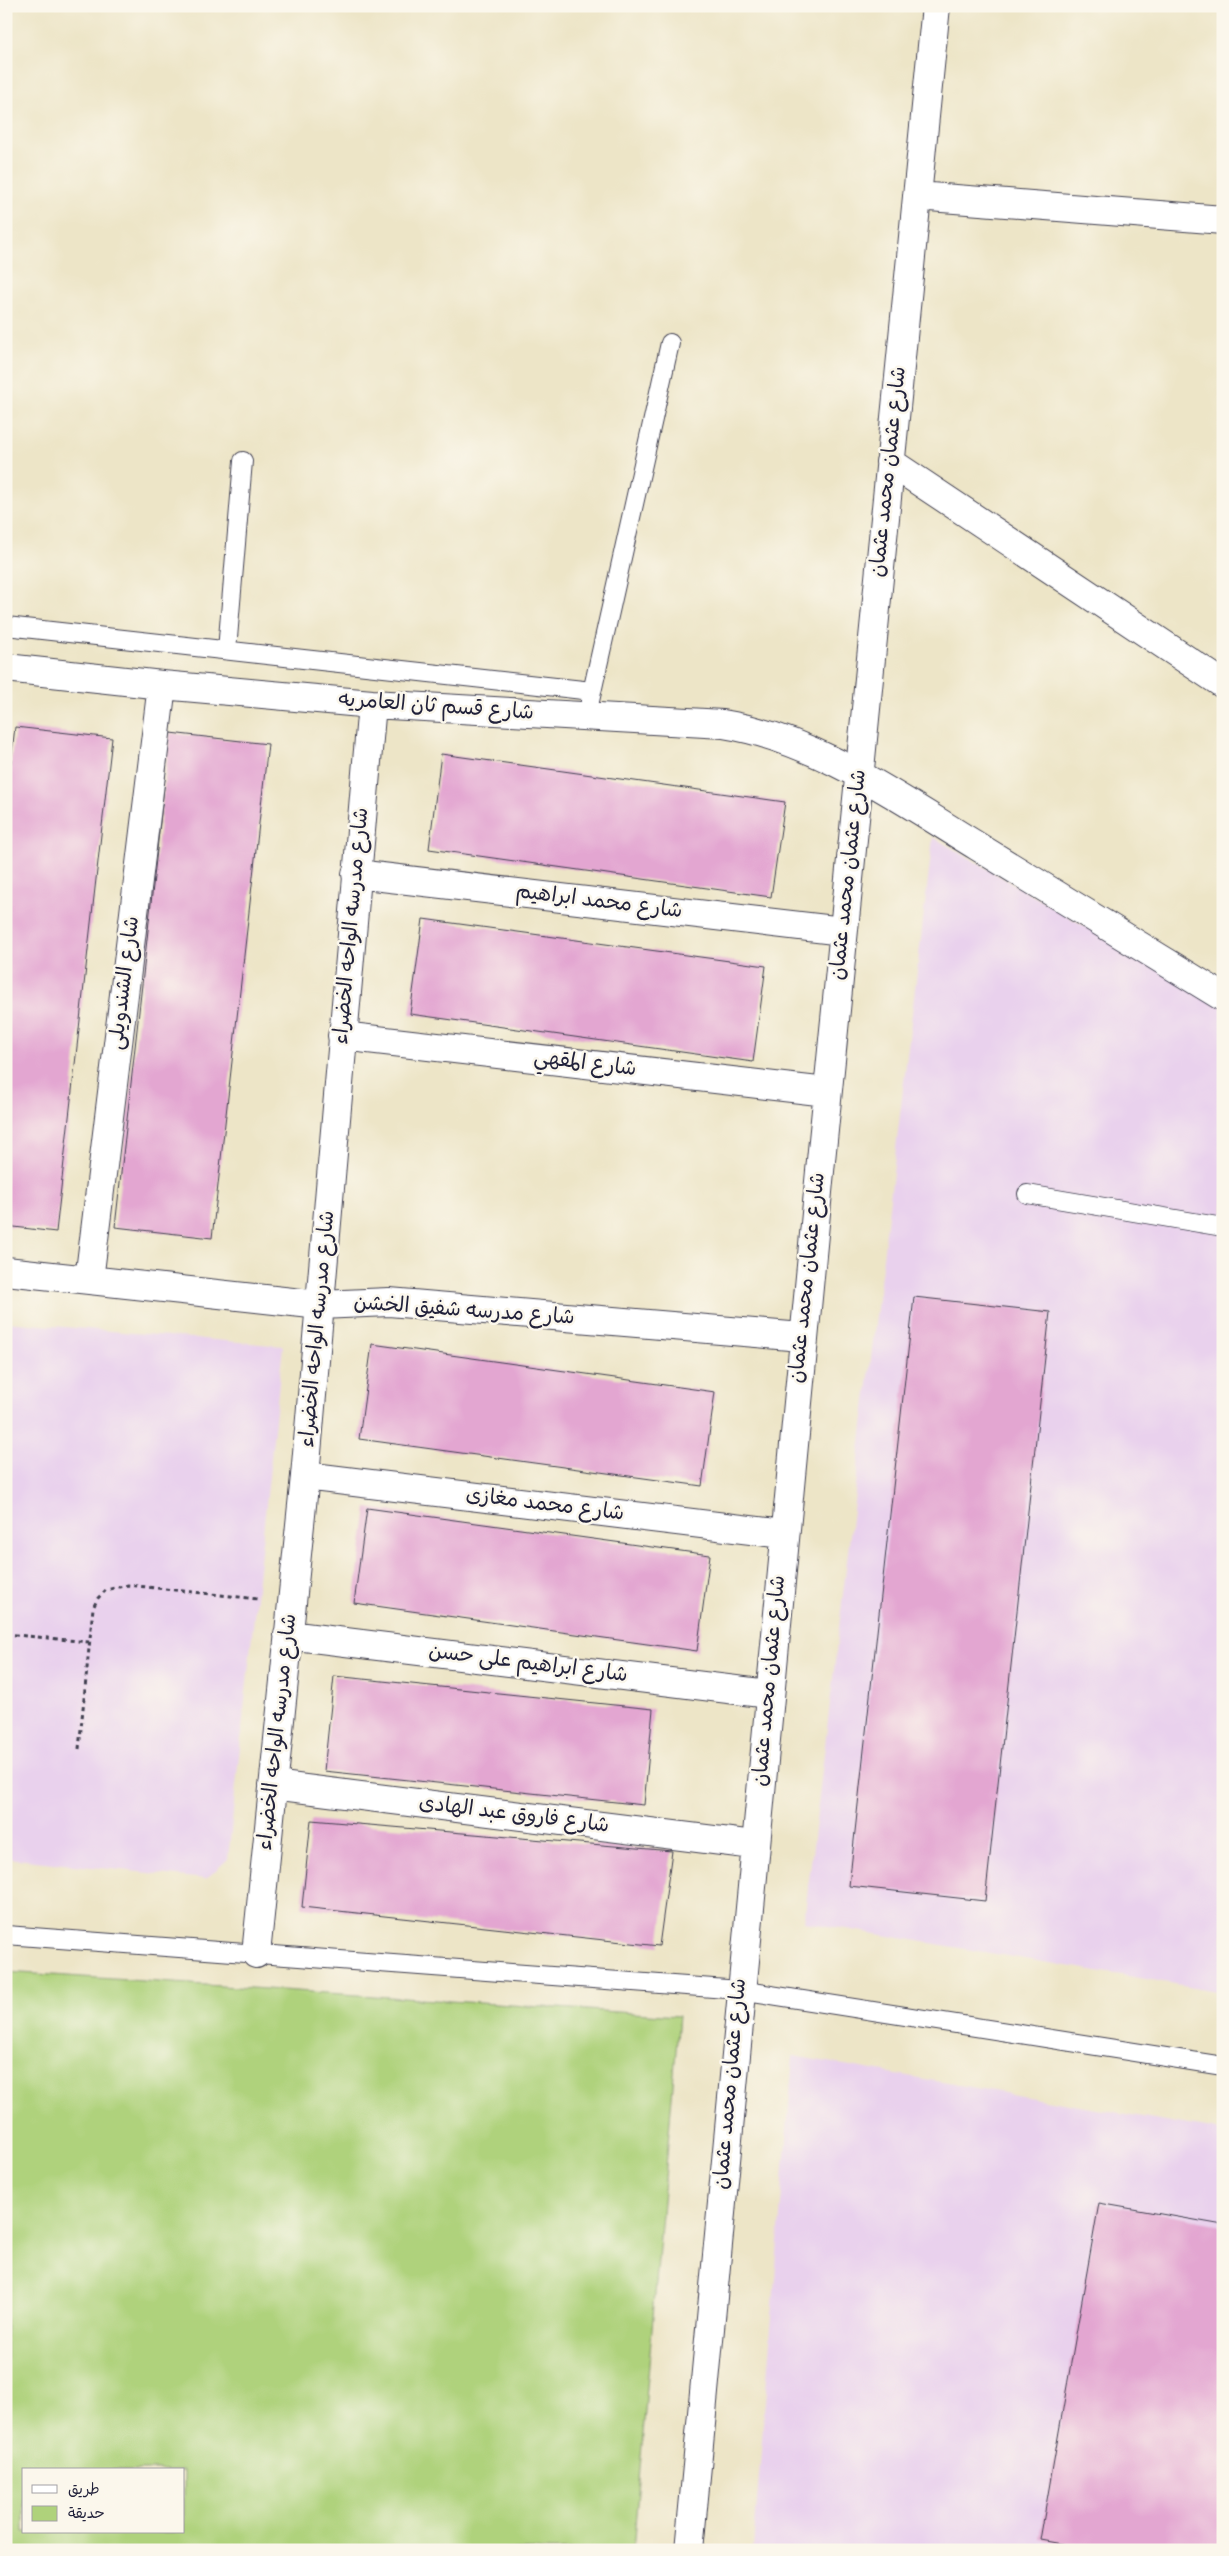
<svg xmlns="http://www.w3.org/2000/svg" width="1229" height="2556" font-family="'Indie Flower','Playpen Sans Arabic',sans-serif">
<style>
.built{fill:#e9d1ed}
.green{fill:#afd27b;stroke:#687a5b;fill-rule:evenodd}
.building{fill:#e3a6d1}
.lines{fill:none;stroke-linecap:round;stroke-linejoin:round}
.service-casing{stroke:#403f50;stroke-width:20}
.minor-casing{stroke:#403f50;stroke-width:30}
.path{stroke:#403f50;stroke-width:3;stroke-dasharray:4 4;stroke-linecap:butt}
.service{stroke:#fff;stroke-width:18}
.minor{stroke:#fff;stroke-width:28}
.labels{text-anchor:middle;dominant-baseline:central;stroke-width:5;stroke-linejoin:round;paint-order:stroke}
.street-label{font-size:21px;fill:#22223b;stroke:#fbf7ec}
</style>
<rect width="100%" height="100%" fill="#fbf7ec"/>
<filter id="ink" filterUnits="userSpaceOnUse"><feTurbulence type="fractalNoise" baseFrequency=".02" numOctaves="2"/><feDisplacementMap in="SourceGraphic" scale="10" xChannelSelector="R" yChannelSelector="G"/><feConvolveMatrix kernelMatrix="1 2 1 2 8 2 1 2 1" color-interpolation-filters="sRGB"/></filter>
<filter id="wash" filterUnits="userSpaceOnUse"><feTurbulence type="fractalNoise" baseFrequency=".0096" numOctaves="4" result="noise"/><feDisplacementMap in="SourceGraphic" scale="20" xChannelSelector="R" yChannelSelector="G"/><feGaussianBlur stdDeviation="1.12" result="paint"/><feColorMatrix in="noise" values="0 0 0 0 0 0 0 0 0 0 0 0 0 0 0 0 0 1.4 0 .05"/><feComposite in="paint" operator="in"/></filter>
<g filter="url(#wash)">
<rect width="100%" height="100%" fill="#ede5c7"/>
<path class="built" d="M933,837L1223,1007V1992L804,1922Z
M6,1322L283,1346L228,1859L206,1879L6,1858Z
M793,2056L1223,2131V2550H753Z"/>
<path class="green" d="M6,1972L679,2016L633,2550H6ZM24,2470H184V2532H24Z"/>
<g id="blocks">
<path class="building" d="M15,727L112,738L56,1232L6,1226V802Z
M170,733L268,744L212,1238L115,1227Z
M441,754L785,802L771,897L429,849Z
M423,919L766,966L753,1062L410,1014Z
M914,1297L1050,1312L985,1901L849,1886Z
M372,1344L715,1392L702,1486L359,1439Z
M367,1508L710,1555L697,1651L354,1603Z
M334,1676L653,1709L644,1805L324,1771Z
M311,1820L672,1851L659,1946L302,1907Z
M1099,2203L1223,2225V2550H1095L1040,2540Z"/>
</g>
</g>
<g filter="url(#ink)">
<use href="#blocks" fill-opacity="0" stroke="#403f50" stroke-width="1"/>
<g class="lines">
<defs>
<path id="service" d="M6,626L592,691
M227,650L243,461
M590,701L670,343
M1027,1194L1223,1227
M6,1935L740,1990L1223,2066"/>
<path id="minor" d="M917,196L1223,220
M890,462L1223,684
M6,668L162,685L372,704L723,724C817,739 898,798 977,846C1059,896 1141,946 1223,997
M356,874L843,931
M342,1036L827,1092
M6,1271L320,1305L389,1302L802,1337
M89,1280L162,685
M305,1476L784,1534
M288,1635L769,1694
M273,1785L754,1845
M256,1954L305,1476L372,704
M689,2550C766,1701 851,854 936,6"/>
</defs>
<use href="#service" class="service-casing"/>
<use href="#minor" class="minor-casing"/>
<path class="path" d="M6,1634L89,1642
M79,1749L93,1608L98,1598L106,1590L128,1585L258,1599"/>
<use href="#service" class="service"/>
<use href="#minor" class="minor"/>
</g>
</g>
<g class="labels">
<g class="street-label">
<text transform="translate(889 472) rotate(-84)">شارع عثمان محمد عثمان</text>
<text transform="translate(436 707) rotate(4)">شارع قسم ثان العامريه</text>
<text transform="translate(849 875) rotate(-84)">شارع عثمان محمد عثمان</text>
<text transform="translate(599 902) rotate(7)">شارع محمد ابراهيم</text>
<text transform="translate(352 926) rotate(-85)">شارع مدرسه الواحه الخضراء</text>
<text transform="translate(125 983) rotate(-83)">شارع الشندويلى</text>
<text transform="translate(585 1064) rotate(7)">شارع المقهي</text>
<text transform="translate(808 1278) rotate(-84)">شارع عثمان محمد عثمان</text>
<text transform="translate(464 1311) rotate(4)">شارع مدرسه شفيق الخشن</text>
<text transform="translate(318 1329) rotate(-85)">شارع مدرسه الواحه الخضراء</text>
<text transform="translate(545 1505) rotate(7)">شارع محمد مغازى</text>
<text transform="translate(528 1664) rotate(7)">شارع ابراهيم على حسن</text>
<text transform="translate(770 1681) rotate(-85)">شارع عثمان محمد عثمان</text>
<text transform="translate(278 1732) rotate(-84)">شارع مدرسه الواحه الخضراء</text>
<text transform="translate(514 1815) rotate(7)">شارع فاروق عبد الهادى</text>
<text transform="translate(731 2084) rotate(-85)">شارع عثمان محمد عثمان</text>
</g>
</g>
<rect width="1229" height="2556" fill="none" stroke="#fbf7ec" stroke-width="25"/>
<rect x="22" y="2468" width="162" height="65" fill="#fbf7ec" stroke="#a4a2a5"/>
<rect x="32" y="2485" width="25" height="8" fill="#ffffff" stroke="#a4a2a5"/>
<text x="68" y="2494" font-size="15" fill="#22223b">طريق</text>
<rect x="32" y="2506" width="25" height="15" fill="#afd27b" stroke="#a4a2a5"/>
<text x="68" y="2518" font-size="15" fill="#22223b">حديقة</text>
</svg>
